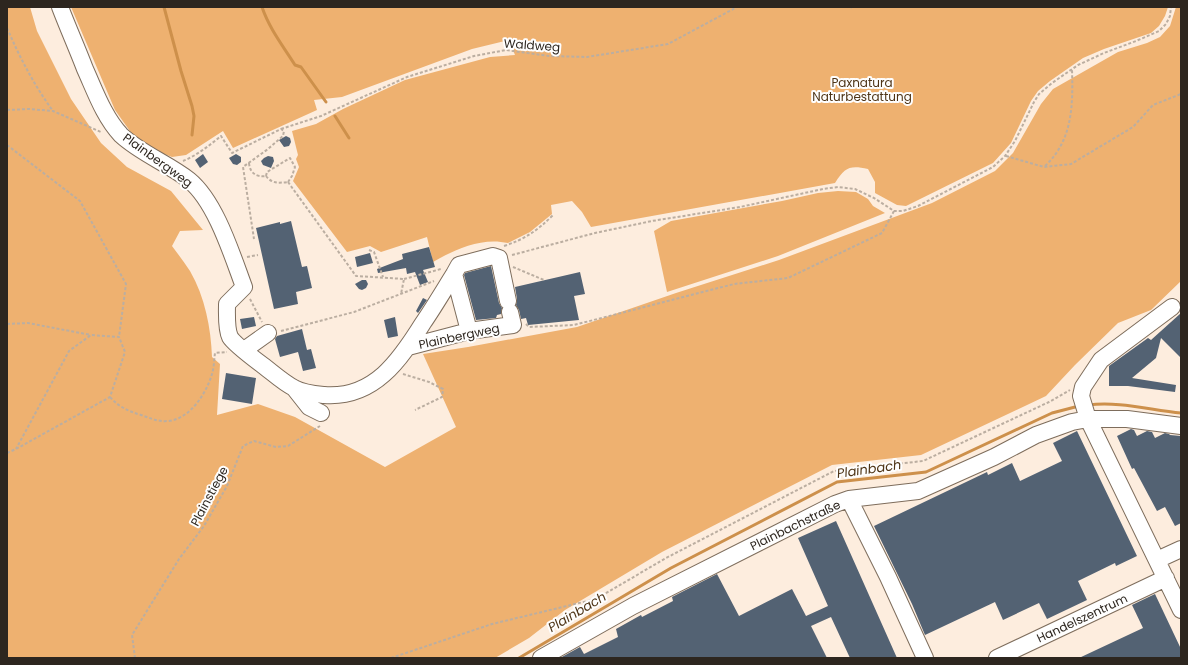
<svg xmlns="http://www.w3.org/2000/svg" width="1188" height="665" font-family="Poppins,sans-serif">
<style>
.green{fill:#eeb170}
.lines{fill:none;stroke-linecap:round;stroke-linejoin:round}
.stream{stroke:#cd904b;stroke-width:3}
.building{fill:#536273}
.minor-casing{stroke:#7e6d5c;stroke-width:18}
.path{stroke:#bbaea1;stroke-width:2;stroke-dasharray:3 2;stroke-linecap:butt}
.minor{stroke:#fff;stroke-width:16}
.labels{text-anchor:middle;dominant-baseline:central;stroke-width:4;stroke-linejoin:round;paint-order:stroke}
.street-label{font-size:12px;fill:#2d261f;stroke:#fefefe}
.park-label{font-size:12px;fill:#4e3416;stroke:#fefefe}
.water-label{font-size:13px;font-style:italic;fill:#4e3416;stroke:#fefefe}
</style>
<rect width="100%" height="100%" fill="#fdedde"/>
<path class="green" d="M7,7H30L37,31L71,99L101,143L127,167L171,191L203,230L180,231L172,246C178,254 184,262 190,271C205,297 211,328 212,357L220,364L217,415L258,404L295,417L385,467L456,427L423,354L468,347L577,327L676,293L779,260L932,203L995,171L1013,153L1041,104L1053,89L1118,52L1147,43L1160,37L1170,26L1176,7H1181V281L1151,310L1118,323L1075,365L1046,396L921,455L832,465L662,552L565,610L529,638L495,658H7Z
M71,7H1168L1165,16L1159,26L1151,33L1104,49L1083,58L1050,81L1038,91L1031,101L1011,143L993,163L906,206L897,205L875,193V182L868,169C850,165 845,167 835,183L591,227L582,212L572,201L551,205L552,214L530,232L508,243C482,237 455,249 433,262L427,237L381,252L370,246L347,252L293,181L299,167L296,159L298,155L292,131L316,124L343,109L405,80L490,57L515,55L509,40L472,49L342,97L314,100L317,110L233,148L223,131L186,155L172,157L154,150L132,134L115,110Z
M838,191L856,192L868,199L873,206L885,213L778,256L667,292L654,231L671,221L782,201L818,193Z"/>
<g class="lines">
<path class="stream" d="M164,7L181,71L192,106L194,116L192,135
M262,7C269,28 283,46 295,65L301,67L326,102
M335,116L349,138
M1088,405C1119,401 1150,410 1181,413
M519,658L671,568L837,482L926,472L1052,413L1079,406"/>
</g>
<path class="building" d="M286,136L290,138L291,142L289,146L284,147L279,140Z
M203,154L208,162L200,168L195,160Z
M236,154L241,157V162L237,165L233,164L229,158Z
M268,156L273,157L274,161L271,168L263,165L261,161L264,158Z
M291,221L302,267L307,266L312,288L296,292L298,304L274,309L256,228L280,222V224Z
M429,247L435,267L423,270L428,282L420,285L415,272L407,274L406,268L378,273L377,269L403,259L402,254Z
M370,253L373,263L357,267L355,257Z
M491,266L499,303L502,308L501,314L497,315L496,318L476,320L464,275L465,273Z
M580,272L585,294L574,296L579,320L528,325L526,318L521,319L519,310L516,305L517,299L515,287Z
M362,280H366L368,284L366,288L362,290L359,289L355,284Z
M423,298L427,300L418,313L416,311Z
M1181,313V358L1161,338L1156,358L1132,378L1176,385L1175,392L1128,386H1109V366L1148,338L1151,340Z
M254,317L256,326L242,329L240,319Z
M395,317L398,336L388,338L384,320Z
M302,329L307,350L311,349L316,368L303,371L298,352L280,357L275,339L277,336Z
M226,373L256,378L252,404L222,399Z
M1131,429L1134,430L1137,436L1147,431L1152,432L1155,438L1165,433L1169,434L1170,435L1181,436V523L1175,526L1165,507L1157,511L1134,468L1132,469L1117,436Z
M1077,431L1137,556L1116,566L1115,563L1078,581L1087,600L1047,619L1039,603L1003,620L995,602L925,635L912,604L874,526L987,472L988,475L1012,463L1020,481L1062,461L1053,443Z
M836,521L897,658H850L831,617L811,626L827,658H560L580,647L584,654L618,637L616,629L641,615L642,617L673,601L672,597L717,574L739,616L792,589L806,616L828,606L798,538Z
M1155,594L1181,649V658H1079L1143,628L1132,605Z"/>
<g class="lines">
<defs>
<path id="minor" d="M60,7C68,28 77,48 85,69C95,91 104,117 121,135C140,153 169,164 189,180C216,202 232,255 244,287L227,304C227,313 226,329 230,337C234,344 257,361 265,367C274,374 284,383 294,388C303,393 314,394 324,395C374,399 400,360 423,323C434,307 444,290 454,274L459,265L493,256L499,258L508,301
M454,274L469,331
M1172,307L1101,360L1083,387L1081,396L1088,419L1181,610
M408,347L469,331L513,325L510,312
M244,350L268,333
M294,388L309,407L321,413
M849,499L888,577L925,658
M1157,560L1181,549
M541,658L633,606L835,504L849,499L918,491L994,457L1036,435L1072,422L1088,419H1127L1181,426
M997,658L1166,578"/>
</defs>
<use href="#minor" class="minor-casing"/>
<path class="path" d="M851,7L852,8
M7,28C20,58 34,85 53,111
M7,110L29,109L53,111L101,132
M281,129L321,116L407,77L474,56L506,50L549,56L587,57L668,44L737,7
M7,145L80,201L126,284L119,337
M1006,156L1044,167L1071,164L1133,127L1153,105L1181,94
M183,161C196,156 210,145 221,136L232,153L281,129L284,131L283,136L268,149L243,167L254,239
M249,163C250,174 257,177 266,176
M1045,166C1073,140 1073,105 1072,69
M266,176L267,172L290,158L295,167L292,176L288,182
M266,176C272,184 279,183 288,182
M288,182L356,276L404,279L401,294
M504,246C525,239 537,231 553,215
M369,250L374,252L383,277
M512,255L595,233L652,221L740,207L823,189L838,187L855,189L874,198L894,211H903L918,206L993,167L1005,156L1015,141L1034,102L1039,94L1052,83L1078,65L1104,53L1136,41L1159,31L1166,24L1170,16L1171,7
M247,257L258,255
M513,267L544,280
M404,279L441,269
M250,299L262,322
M7,324L28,323L91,335
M526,324L529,327L574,325L734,284L788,278L882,233L894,211
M281,331L354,312L434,281
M403,374L429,382L443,389L442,397L415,410
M110,397C119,407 128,411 141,415C150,418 158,422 168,421C190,419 206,394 212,374C214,368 214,360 215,353L227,352
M7,453L16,449L110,397L125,352L119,337L91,335L69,351L16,449
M135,658L132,635L179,559L204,526L227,486L243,446L254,441L276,447L288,446L320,426
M391,658L492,624L596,599L666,558L834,471L923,461L1049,402L1070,390"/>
<use href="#minor" class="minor"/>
</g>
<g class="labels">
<g class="street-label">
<text transform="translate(532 45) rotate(4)">Waldweg</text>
<text transform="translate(158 160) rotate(36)">Plainbergweg</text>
<text transform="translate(459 336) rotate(-12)">Plainbergweg</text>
<text transform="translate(209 496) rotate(-62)">Plainstiege</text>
<text transform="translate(795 525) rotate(-26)">Plainbachstraße</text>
<text transform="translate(1082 618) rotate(-25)">Handelszentrum</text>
</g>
<g class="park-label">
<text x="862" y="82">Paxnatura<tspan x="862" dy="14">Naturbestattung</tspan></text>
</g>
<g class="water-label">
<text transform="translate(869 469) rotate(-8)">Plainbach</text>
<text transform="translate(577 612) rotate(-31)">Plainbach</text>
</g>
</g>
<rect width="1188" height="665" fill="none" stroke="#2d261f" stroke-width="16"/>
</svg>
